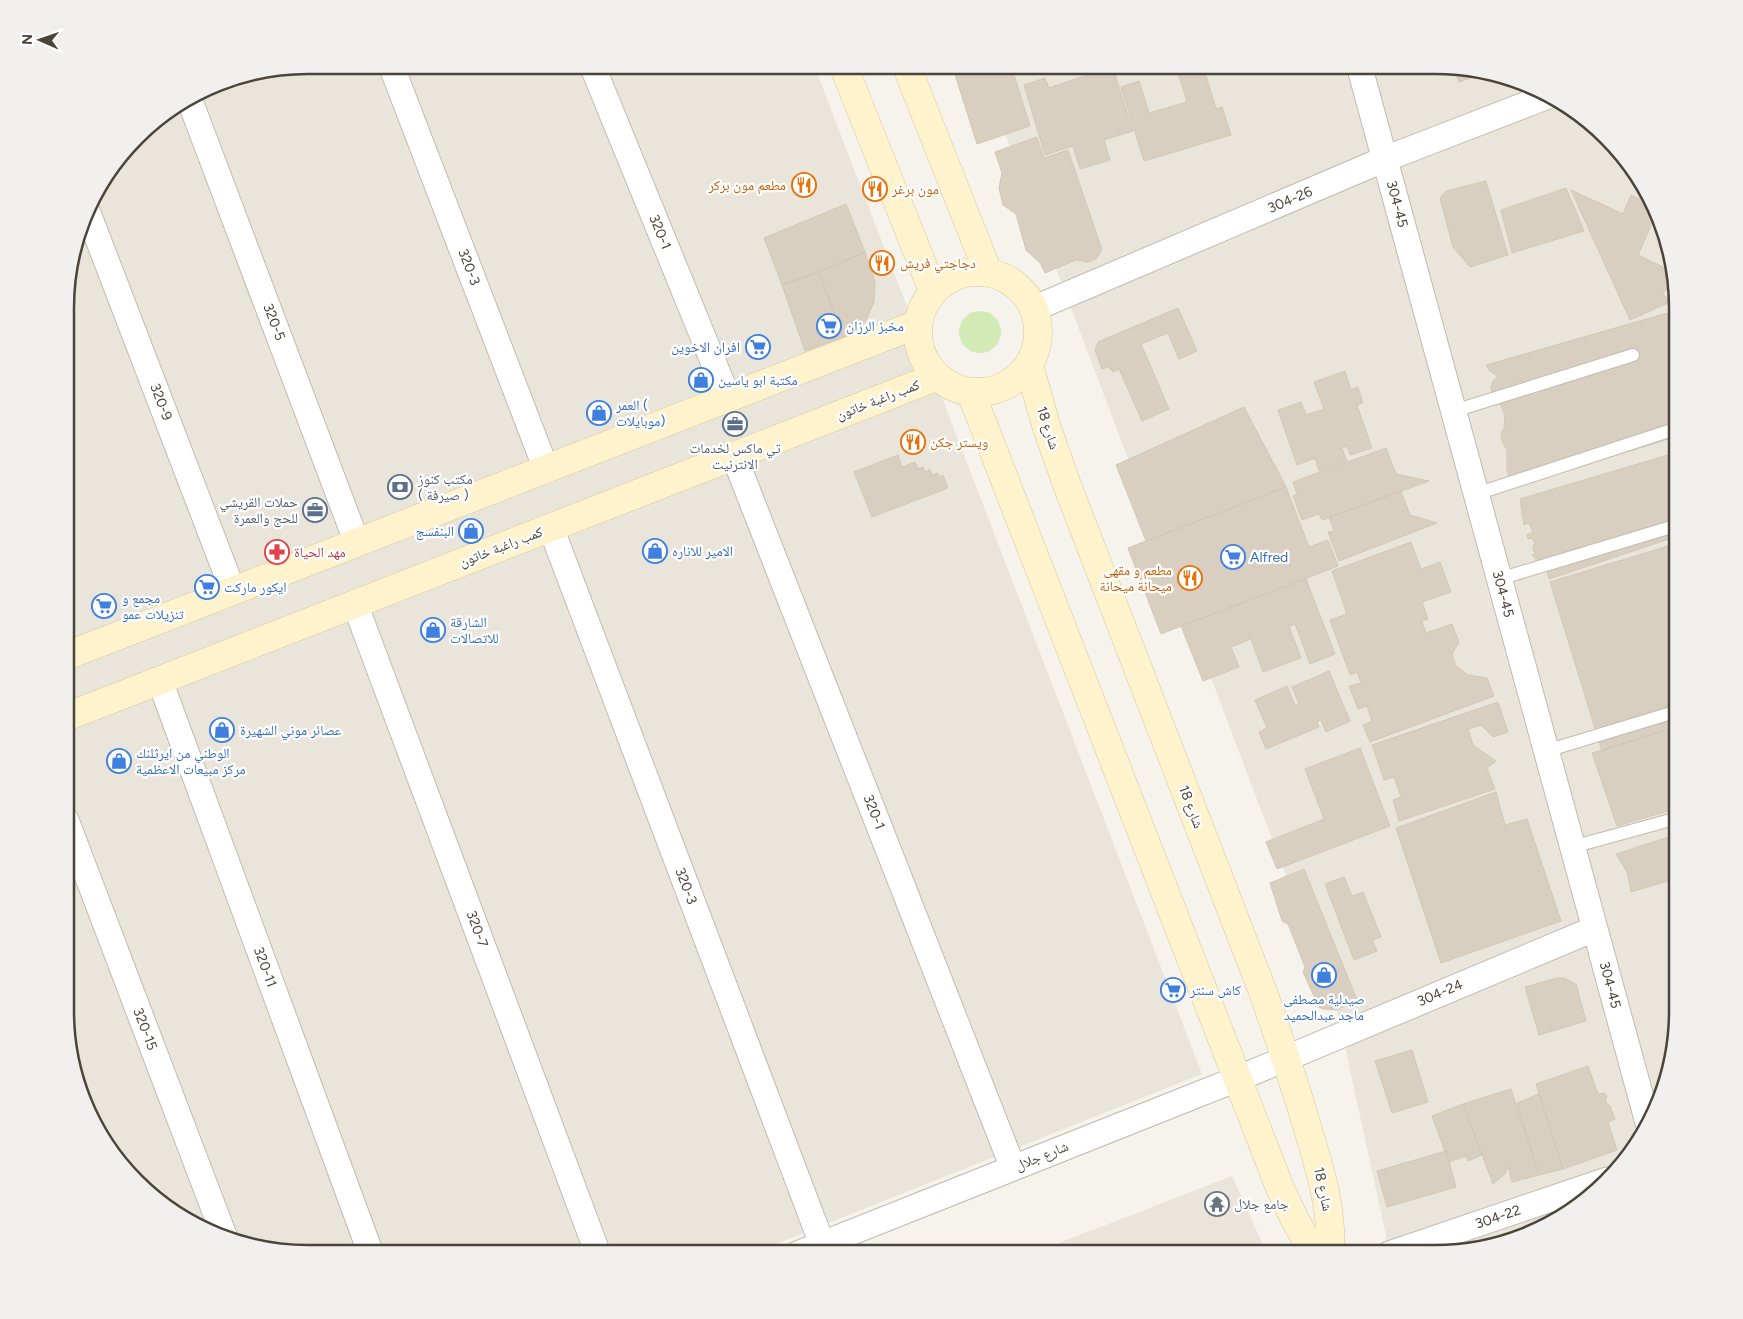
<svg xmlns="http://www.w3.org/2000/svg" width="1743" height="1319" font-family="Figtree,'Noto Naskh Arabic',sans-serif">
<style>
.residential{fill:#eae5da}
.green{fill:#d2eab5}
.building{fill:#d8cfc1;stroke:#d3c7b4}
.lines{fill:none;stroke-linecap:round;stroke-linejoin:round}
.lane-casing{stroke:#c2bbae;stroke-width:14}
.street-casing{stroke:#c2bbae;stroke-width:27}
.secondary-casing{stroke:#d6c79b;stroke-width:29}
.lane{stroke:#fff;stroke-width:12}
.street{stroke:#fff;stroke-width:25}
.secondary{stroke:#fff3cd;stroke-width:28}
.labels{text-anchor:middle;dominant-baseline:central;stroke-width:4.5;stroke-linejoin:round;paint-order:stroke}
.food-label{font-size:14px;fill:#c56008;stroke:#fff;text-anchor:start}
.street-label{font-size:14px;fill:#4b4439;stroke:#fff}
.shop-label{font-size:14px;fill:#366cbe;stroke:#fff;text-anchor:start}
.service-label{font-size:14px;fill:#4e5e75;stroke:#fff}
.health-label{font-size:14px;fill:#be3a42;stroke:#fff;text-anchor:start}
.worship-label{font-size:14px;fill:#5b616d;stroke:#fff;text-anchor:start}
.rim{fill:none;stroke:#4b4439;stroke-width:2.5}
</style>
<rect width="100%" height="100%" fill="#f6f3ec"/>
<path class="residential" d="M308,65H814L1202,1074L751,1254L292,1253L215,1236L148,1194L90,1119L66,1027L67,276L97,187L148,125L230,78Z
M979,65L1451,66L1528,83L1595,125L1653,201L1678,308L1677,1027L1659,1104L1618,1171L1542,1229L1435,1254H1390L1337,1010L1357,1000L1304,869L1286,876Z
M1232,1176L1267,1254H1031Z"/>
<path class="green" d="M959 332a21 21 0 1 1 42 0a21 21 0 1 1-42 0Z"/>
<path class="building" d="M952,65H1011L1030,126L977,144Z
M1092,65H1112L1133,131L1104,140L1110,160L1080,169L1073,146L1045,155L1024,85L1045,78L1049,88L1090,74L1087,67Z
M1192,65H1203L1216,109L1222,107L1231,135L1144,161L1121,87L1139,81L1149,113L1187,102L1177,70Z
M1216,65H1240V68L1227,72L1225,67L1218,70Z
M1403,65H1419L1404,71Z
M1453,66L1484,73L1459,82Z
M1037,137L1044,158L1068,150L1102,250L1096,259L1088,262L1076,260L1045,273L1041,264L1026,250L1016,214L1003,205L999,188L1002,173L995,152Z
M1634,176L1643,188L1639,189Z
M1486,181L1508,255L1470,267L1453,247L1440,198L1446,191Z
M1566,188L1584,231L1512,253L1501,210Z
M1571,190L1623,214L1631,195L1654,206L1656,214L1638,255L1669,270L1674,290L1668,287L1663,294L1670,302L1630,320Z
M846,204L865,252L819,272L782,285L764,238Z
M865,252L875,282L874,302L866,320L861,327L853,334L843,337L819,272Z
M819,272L843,337L805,351L782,285Z
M1178,308L1197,351L1179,359L1168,333L1141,344L1169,409L1142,421L1119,369L1113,372L1108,367L1102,369L1095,350L1098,342Z
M1678,310V436L1513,487L1507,471V450L1501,439L1502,430L1504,429L1505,415L1500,403L1496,405L1491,388L1493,381L1498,377L1488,369L1486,365Z
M1345,371L1351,390L1358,387L1363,403L1357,405L1372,448L1350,455L1347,446L1342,448L1347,461L1319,471L1315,458L1297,465L1278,410L1301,402L1306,415L1324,409L1314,382Z
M1244,407L1286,487L1146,541L1116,465Z
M1386,448L1396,474L1429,481L1322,520L1319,514L1302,520L1293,496L1297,494L1293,482Z
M1678,452V536L1549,579L1547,570L1540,569L1535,558L1532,555L1536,553L1533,551V546L1535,543L1532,538L1528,539L1527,535L1533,532L1529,523L1524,525L1520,499Z
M898,455L902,467L915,462L918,469L923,467L925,472L930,469L932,475L938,473L939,477L943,475L948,488L872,517L854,472Z
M1286,487L1309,547L1328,540L1338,566L1161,634L1128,548Z
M1401,491L1410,515L1437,523L1339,561L1328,532L1334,531L1329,517Z
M1411,542L1421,569L1440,562L1451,592L1422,602L1428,619L1422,621L1426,633L1452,624L1459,642L1452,654L1456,666L1468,675L1487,678L1494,696L1370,742L1363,725L1372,721L1367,706L1358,709L1349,686L1361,683L1357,672L1350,675L1330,620L1347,614L1332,571Z
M1678,543V726L1602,751L1550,582Z
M1306,579L1335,654L1310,664L1295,624L1289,626L1301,658L1263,672L1251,639L1231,647L1239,667L1203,681L1181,626Z
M1329,671L1350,721L1326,732L1321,720L1317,722L1319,727L1266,749L1259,732L1267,728L1255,700L1287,686L1295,705L1299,704L1292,687Z
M1498,702L1508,732L1493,737L1481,725L1468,729L1473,745L1496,761L1487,768L1495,789L1399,821L1393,800L1401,797L1394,777L1384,780L1372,745Z
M1678,726V808L1617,826L1592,753Z
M1360,748L1390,826L1277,869L1266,842L1324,819L1305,769Z
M1496,792L1505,825L1527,819L1561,921L1441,963L1396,828Z
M1678,834V878L1631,892L1627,872L1616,854Z
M1304,869L1357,1000L1337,1010L1323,1009L1319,1007L1303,972L1305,967L1288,924L1282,921L1270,883Z
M1344,877L1352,896L1363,892L1381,937L1372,940L1377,951L1354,960L1325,884Z
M1557,978H1564L1576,984L1586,1021L1539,1035L1525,987Z
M1412,1050L1428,1102L1392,1113L1375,1061Z
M1588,1066L1598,1094L1604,1093L1607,1096L1605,1102L1610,1106L1615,1119L1608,1122L1617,1150L1563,1169L1536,1084Z
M1511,1089L1539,1175L1512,1182L1508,1166L1505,1174L1493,1184L1463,1104Z
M1539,1094L1563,1169L1539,1175L1517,1103Z
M1463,1104L1482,1155L1468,1161L1466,1156L1449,1162L1432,1116Z
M1446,1151L1456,1187L1387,1207L1377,1171Z"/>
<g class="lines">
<defs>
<path id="lane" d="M1454,411L1633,355
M1476,494L1678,428
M1499,579L1678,525
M1546,751L1678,711
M1572,847L1678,818"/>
<path id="street" d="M391,65L546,469
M592,65L728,398
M1359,65L1648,1123
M190,101L357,543
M88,213L233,591
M1033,309L1385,159L1548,96
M734,456L1013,1168
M551,528L822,1244
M355,604L598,1254
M160,681L371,1254
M66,820L225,1238
M797,1254L1237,1079L1594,929
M1389,1254L1607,1180"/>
<path id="secondary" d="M843,65L933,291
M906,65L988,272
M918 332a60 60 0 1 1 120 0a60 60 0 1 1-120 0Z
M1029,365L1046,425L1067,485L1263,992C1278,1035 1293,1079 1306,1123C1319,1166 1333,1208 1330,1254
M971,393L1280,1188L1294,1218L1314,1254
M66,656L918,324
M66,717L936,377"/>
</defs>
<use href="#lane" class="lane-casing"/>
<use href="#street" class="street-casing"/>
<use href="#secondary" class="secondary-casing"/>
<use href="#lane" class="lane"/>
<use href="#street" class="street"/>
<use href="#secondary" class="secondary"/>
</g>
<defs>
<symbol id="restaurant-ring" viewBox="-11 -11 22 22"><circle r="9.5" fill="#fff" stroke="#e8710a" stroke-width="1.5"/><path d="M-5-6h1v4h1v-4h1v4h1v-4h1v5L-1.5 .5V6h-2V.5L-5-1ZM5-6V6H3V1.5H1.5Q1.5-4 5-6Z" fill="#e8710a"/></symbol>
<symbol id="supermarket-ring" viewBox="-11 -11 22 22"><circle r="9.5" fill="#fff" stroke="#3f7fe0" stroke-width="1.5"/><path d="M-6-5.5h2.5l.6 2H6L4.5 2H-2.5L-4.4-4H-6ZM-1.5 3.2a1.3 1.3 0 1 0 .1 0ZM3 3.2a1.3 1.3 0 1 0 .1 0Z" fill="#3f7fe0"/></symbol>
<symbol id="shop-ring" viewBox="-11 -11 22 22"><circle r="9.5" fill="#fff" stroke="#3f7fe0" stroke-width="1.5"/><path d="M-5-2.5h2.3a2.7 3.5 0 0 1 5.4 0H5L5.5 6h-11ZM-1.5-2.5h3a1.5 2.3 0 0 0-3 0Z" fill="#3f7fe0"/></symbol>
<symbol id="office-ring" viewBox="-11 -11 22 22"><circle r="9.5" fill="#fff" stroke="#5c6f8a" stroke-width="1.5"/><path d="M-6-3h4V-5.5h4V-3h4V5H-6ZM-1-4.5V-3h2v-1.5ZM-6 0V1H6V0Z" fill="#5c6f8a"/></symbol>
<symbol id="bank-ring" viewBox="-11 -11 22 22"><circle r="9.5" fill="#fff" stroke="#5c6f8a" stroke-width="1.5"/><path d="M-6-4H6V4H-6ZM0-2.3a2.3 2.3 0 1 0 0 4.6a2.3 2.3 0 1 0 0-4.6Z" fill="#5c6f8a"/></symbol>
<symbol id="pharmacy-ring" viewBox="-11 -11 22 22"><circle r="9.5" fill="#fff" stroke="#e0444e" stroke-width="1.5"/><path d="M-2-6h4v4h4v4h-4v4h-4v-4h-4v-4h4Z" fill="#e0444e"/></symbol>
<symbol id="temple-ring" viewBox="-11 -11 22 22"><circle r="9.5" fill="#fff" stroke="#6b7280" stroke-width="1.5"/><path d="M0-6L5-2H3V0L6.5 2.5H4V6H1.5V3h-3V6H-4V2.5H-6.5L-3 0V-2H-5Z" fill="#6b7280"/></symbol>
</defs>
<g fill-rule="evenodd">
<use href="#restaurant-ring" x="790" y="171" width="28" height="28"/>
<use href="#restaurant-ring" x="861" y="175" width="28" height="28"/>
<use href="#restaurant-ring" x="868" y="249" width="28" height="28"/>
<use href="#supermarket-ring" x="815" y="312" width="28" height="28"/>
<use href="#supermarket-ring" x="744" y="333" width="28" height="28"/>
<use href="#shop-ring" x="687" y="366" width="28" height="28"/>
<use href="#shop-ring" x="585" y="399" width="28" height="28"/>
<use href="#office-ring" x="721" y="410" width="28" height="28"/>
<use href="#restaurant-ring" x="899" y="428" width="28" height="28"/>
<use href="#bank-ring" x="386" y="473" width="28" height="28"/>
<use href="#office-ring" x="301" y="496" width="28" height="28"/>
<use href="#shop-ring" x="457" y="517" width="28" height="28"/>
<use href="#shop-ring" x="641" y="537" width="28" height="28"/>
<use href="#pharmacy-ring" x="263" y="538" width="28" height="28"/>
<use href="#supermarket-ring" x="1219" y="543" width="28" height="28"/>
<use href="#restaurant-ring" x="1176" y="564" width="28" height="28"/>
<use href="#supermarket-ring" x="193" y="573" width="28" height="28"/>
<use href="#supermarket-ring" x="90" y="592" width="28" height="28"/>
<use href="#shop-ring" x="419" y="616" width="28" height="28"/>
<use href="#shop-ring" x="208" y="716" width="28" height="28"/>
<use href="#shop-ring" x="105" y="747" width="28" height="28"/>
<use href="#shop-ring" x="1310" y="961" width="28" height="28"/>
<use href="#supermarket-ring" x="1159" y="976" width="28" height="28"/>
<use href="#temple-ring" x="1203" y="1190" width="28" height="28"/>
</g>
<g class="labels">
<g class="food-label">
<text x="786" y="185" text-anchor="end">مطعم مون بركر</text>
<text x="892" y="189">مون برغر</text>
<text x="900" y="263">دجاجتي فريش</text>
<text x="930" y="442">ويستر جكن</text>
<text x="1172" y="570" text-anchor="end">مطعم و مقهى<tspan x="1172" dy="16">ميحانة ميحانة</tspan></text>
</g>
<g class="street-label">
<text transform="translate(1290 200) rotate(-23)">304-26</text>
<text transform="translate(1397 204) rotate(75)">304-45</text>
<text transform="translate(660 232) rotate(68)">320-1</text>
<text transform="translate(469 267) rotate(69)">320-3</text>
<text transform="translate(274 322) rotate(69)">320-5</text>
<text transform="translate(878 400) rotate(-21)">كمب راغبة خاتون</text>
<text transform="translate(161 402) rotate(69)">320-9</text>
<text transform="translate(1048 428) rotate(72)">شارع 18</text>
<text transform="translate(501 547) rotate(-21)">كمب راغبة خاتون</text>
<text transform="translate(1503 594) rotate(75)">304-45</text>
<text transform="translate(1191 807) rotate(69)">شارع 18</text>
<text transform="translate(874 812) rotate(69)">320-1</text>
<text transform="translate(686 886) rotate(69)">320-3</text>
<text transform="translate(477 929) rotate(70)">320-7</text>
<text transform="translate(265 967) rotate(70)">320-11</text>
<text transform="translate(1610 985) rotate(75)">304-45</text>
<text transform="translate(1440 993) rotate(-23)">304-24</text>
<text transform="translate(145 1029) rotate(69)">320-15</text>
<text transform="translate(1042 1156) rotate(-22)">شارع جلال</text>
<text transform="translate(1323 1189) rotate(78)">شارع 18</text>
<text transform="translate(1498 1217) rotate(-19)">304-22</text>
</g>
<g class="shop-label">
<text x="846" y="326">مخبز الرزان</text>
<text x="740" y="347" text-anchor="end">افران الاخوين</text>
<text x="718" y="380">مكتبة ابو ياسين</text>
<text x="616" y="405">العمر (<tspan x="616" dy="16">موبايلات)</tspan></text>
<text x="454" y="531" text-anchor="end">البنفسج</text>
<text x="672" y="551">الامير للاناره</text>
<text x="1250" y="557">Alfred</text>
<text x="224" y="587">ايكور ماركت</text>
<text x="122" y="598">مجمع و<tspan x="122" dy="16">تنزيلات عمو</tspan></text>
<text x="450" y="622">الشارقة<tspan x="450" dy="16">للاتصالات</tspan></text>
<text x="240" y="730">عصائر موني الشهيرة</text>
<text x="136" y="753">الوطني من ايرثلنك<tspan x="136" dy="16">مركز مبيعات الاعظمية</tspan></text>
<text x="1190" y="990">كاش سنتر</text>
<text x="1324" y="999" text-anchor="middle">صيدلية مصطفى<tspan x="1324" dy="16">ماجد عبدالحميد</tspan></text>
</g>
<g class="service-label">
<text x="735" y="448">تي ماكس لخدمات<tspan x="735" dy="16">الانترنيت</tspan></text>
<text x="418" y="479" text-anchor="start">مكتب كنوز<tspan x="418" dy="16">( صيرفة )</tspan></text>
<text x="298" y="502" text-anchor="end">حملات القريشي<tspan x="298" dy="16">للحج والعمرة</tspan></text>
</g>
<g class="health-label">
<text x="294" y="552">مهد الحياة</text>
</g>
<g class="worship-label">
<text x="1234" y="1204">جامع جلال</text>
</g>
</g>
<path d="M0 0H1743V1319H0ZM308 74H1435A234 234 0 0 1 1669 308V1011A234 234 0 0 1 1435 1245H308A234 234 0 0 1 74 1011V308A234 234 0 0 1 308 74Z" fill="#f1f0ef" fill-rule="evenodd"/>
<path class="rim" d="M308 74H1435A234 234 0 0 1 1669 308V1011A234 234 0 0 1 1435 1245H308A234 234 0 0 1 74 1011V308A234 234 0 0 1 308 74Z"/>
<g transform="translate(40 40) rotate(272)" stroke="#ffffff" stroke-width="4" paint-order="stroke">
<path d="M0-4L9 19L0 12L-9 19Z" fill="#4b4439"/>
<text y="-8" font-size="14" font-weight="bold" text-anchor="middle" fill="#4b4439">N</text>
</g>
</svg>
